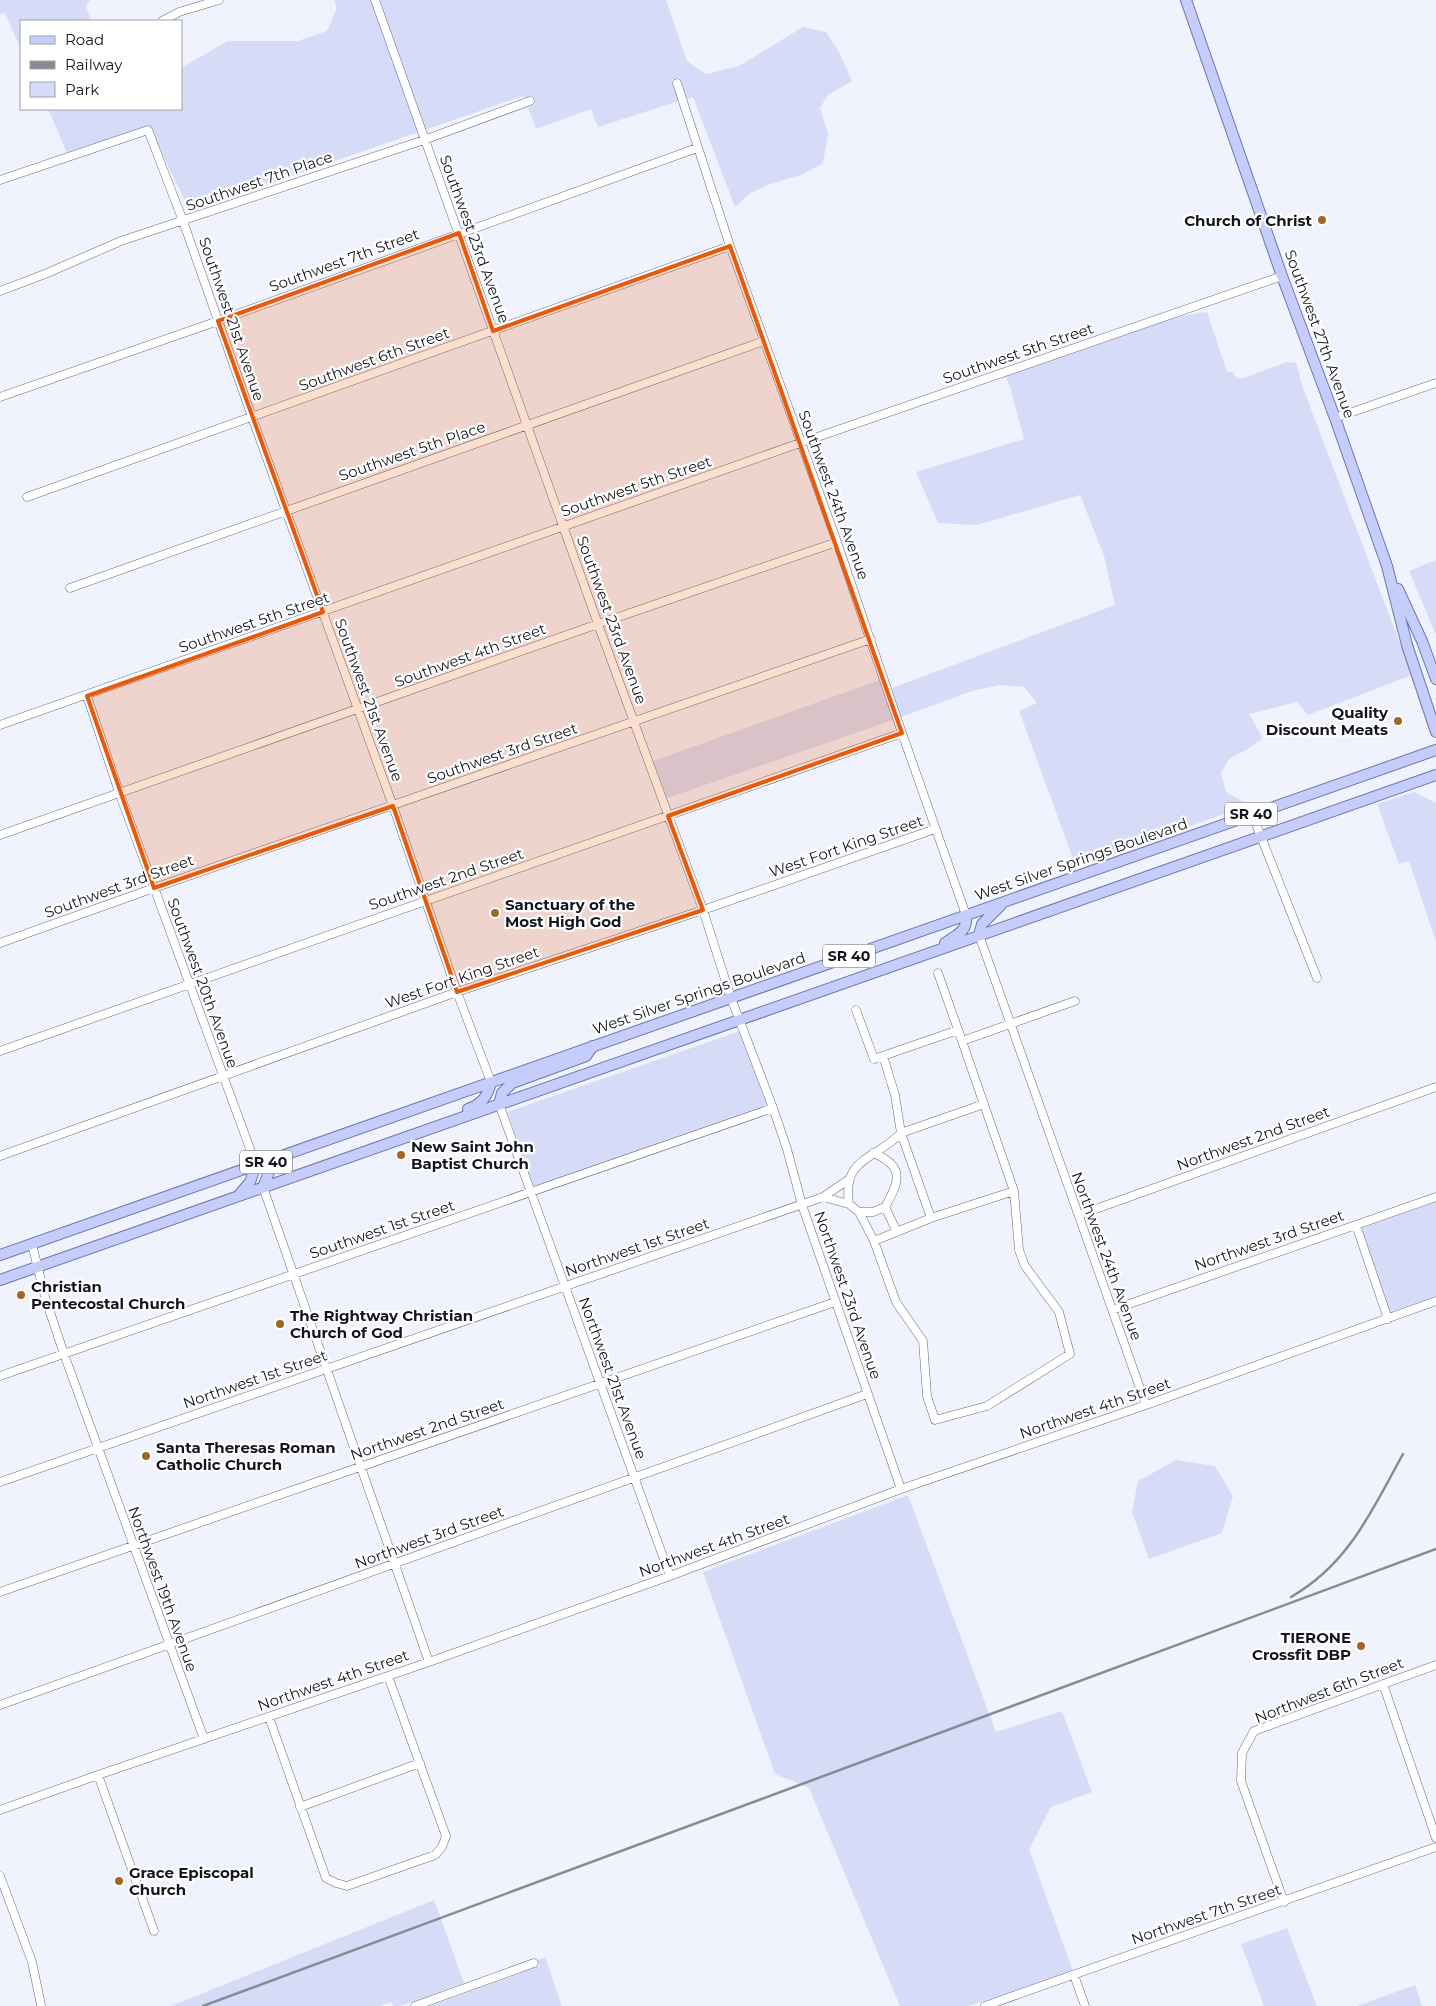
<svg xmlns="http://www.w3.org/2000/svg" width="1436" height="2006" font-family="Montserrat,sans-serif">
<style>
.green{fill:#d6dcf8}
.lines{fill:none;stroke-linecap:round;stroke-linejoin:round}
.minor-casing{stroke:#656a82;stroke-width:9}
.major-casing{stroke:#6e77aa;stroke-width:12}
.minor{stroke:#fff;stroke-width:8}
.major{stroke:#c5cdfa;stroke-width:10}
.rail{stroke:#888a95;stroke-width:2.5}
.marked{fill:#e8590c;fill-opacity:0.2;stroke:#e8590c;stroke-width:4;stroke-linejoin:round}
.poi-dot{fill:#a06825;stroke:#fff;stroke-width:2}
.labels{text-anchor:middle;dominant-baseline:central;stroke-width:4.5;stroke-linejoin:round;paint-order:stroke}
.shield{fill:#fff;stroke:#595a62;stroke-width:1}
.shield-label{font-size:14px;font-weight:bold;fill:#12141e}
.street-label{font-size:15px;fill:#12141e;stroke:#fff}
.poi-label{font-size:15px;font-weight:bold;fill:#12141e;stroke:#fff;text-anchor:start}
</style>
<rect width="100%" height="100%" fill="#f0f3fe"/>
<path class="green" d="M0,0H90L86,6L91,21H21V50L5,13L0,14Z
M334,0H666L687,61L706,74L739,66L803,27L826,32L839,52L852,81L828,95L820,108L828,134L823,163L801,175L770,184L749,194L735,207L693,97L687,99L680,77L672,80L679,101L598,127L591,109L536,129L528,107L535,105L532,96L525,98L523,96L190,211L149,127L67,153L48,109H181V68L228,41H298L327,31L337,8Z
M1207,312L1227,372H1233L1235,376L1240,379L1287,362L1296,363L1303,388L1412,675L1308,715L1297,702L1249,714L1263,738L1248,749L1229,759L1221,773L1226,792L1249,805L1076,867L1019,711L1037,703L1024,687L1000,685L972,691L901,717L892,688L1115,605L1104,556L1080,495L977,525L938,523L916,472L1024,439L1010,387L1004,373L1157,320Z
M1436,560V635L1409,571Z
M880,680L893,720L667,798L653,761Z
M1414,792L1436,803V942L1409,861L1399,864L1377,804Z
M740,1031L769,1104L533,1186L507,1112Z
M1436,1202V1296L1390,1312L1361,1228Z
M1176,1460L1215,1466L1233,1496L1222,1533L1149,1559L1132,1512L1138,1481Z
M908,1495L996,1732L1062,1711L1092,1792L1051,1807L1029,1849L1073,1971L969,2006H900L809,1788L775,1774L703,1572Z
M434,1900L464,1983L401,2006H393L391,2002L379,2006H171Z
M1287,1928L1317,2006H1264L1241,1944Z
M545,1957L562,2006H430L540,1966L538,1960Z
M1415,1985L1422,2006H1357Z"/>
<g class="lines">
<defs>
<path id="minor" d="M375,0L598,624L703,910L731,998L773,1108L787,1149L802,1205L901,1489
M162,21L179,12L219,0
M677,83L730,246L837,542L902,733L966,915
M0,180L148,130L183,221L252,417L393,806L457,992L491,1082
M0,291L45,274L121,241L424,140L530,101
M0,397L218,321L697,148
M1335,418L1436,383
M27,497L730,246
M70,588L764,341
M87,696L119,792L256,1165
M0,725L800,443L1282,276
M1252,814L1317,978
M0,835L598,624L837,542
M979,935L1146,1405
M0,943L154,888L871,639
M938,973L962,1041L1075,1001
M856,1010L874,1059L958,1030
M0,1051L902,733
M499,1104L670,1576
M984,1104L901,1133L931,1218L1014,1191
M873,1153C905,1166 900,1181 885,1207L897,1232
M0,1156L457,992L703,910L935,829
M263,1187L429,1662
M823,1197L849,1204L859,1212L874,1241L896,1302L923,1341L927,1396L935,1420L987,1406L1070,1354L1059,1312L1025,1266L1019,1250L1014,1191L962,1041
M849,1204C842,1157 875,1160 901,1133L895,1095L883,1056
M859,1212H873L885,1207
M1079,1215L1436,1087
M1356,1225L1388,1319
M874,1241L931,1218
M32,1244L45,1297L64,1354L204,1739
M1112,1310L1436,1197
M0,1376L773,1108
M0,1482L823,1197L848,1180
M0,1592L835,1302
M1383,1684L1436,1838
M0,1705L867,1394
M269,1717L326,1878L336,1883L347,1886L435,1855L442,1847L446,1836L388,1676
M98,1775L154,1931
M300,1807L420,1763
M0,1810L98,1775L429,1662L670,1576L901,1489L1146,1405L1436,1301
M0,1876L32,1962L41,2005
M1284,1902L1241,1781L1242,1753L1254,1731L1436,1665
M1074,1975L1085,2006
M415,2006L534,1963
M985,2006L1436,1847"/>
<path id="major" d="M1186,0L1282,276L1335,418L1387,566L1407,645L1436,732
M1398,589L1422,641L1436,679
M979,935L982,924L1001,905
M945,943C957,934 968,932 966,915
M499,1104L502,1093L512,1083L586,1056L593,1046
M468,1109C482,1104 488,1096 491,1082
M263,1187L270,1170L281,1157
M239,1195L250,1182L256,1165
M0,1255L1436,750
M0,1280L1436,775"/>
</defs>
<use href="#minor" class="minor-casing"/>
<use href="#major" class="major-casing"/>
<use href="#minor" class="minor"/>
<use href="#major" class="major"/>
<path class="rail" d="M1291,1597C1349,1564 1372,1510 1403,1454
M203,2006L1436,1549"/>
</g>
<path class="marked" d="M459,233L493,331L730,246L902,733L668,816L703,910L457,992L393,806L154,888L87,696L323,612L218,321Z"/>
<g class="poi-dot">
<circle cx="1322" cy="220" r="5"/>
<circle cx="1398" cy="721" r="5"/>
<circle cx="495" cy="913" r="5"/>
<circle cx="401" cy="1155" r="5"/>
<circle cx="21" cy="1295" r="5"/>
<circle cx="280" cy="1324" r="5"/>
<circle cx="146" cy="1456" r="5"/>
<circle cx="1361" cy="1646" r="5"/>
<circle cx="119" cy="1881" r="5"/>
</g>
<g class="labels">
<g class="shield">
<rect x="1225" y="802.5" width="52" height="23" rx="4"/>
<rect x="823" y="944.5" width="52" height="23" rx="4"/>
<rect x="240" y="1150.5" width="52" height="23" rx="4"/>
</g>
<g class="shield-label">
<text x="1251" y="814">SR 40</text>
<text x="849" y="956">SR 40</text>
<text x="266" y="1162">SR 40</text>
</g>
<g class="street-label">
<text transform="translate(259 181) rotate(-19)">Southwest 7th Place</text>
<text transform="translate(475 239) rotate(70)">Southwest 23rd Avenue</text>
<text transform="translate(344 260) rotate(-20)">Southwest 7th Street</text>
<text transform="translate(232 319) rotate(71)">Southwest 21st Avenue</text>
<text transform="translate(1320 334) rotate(70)">Southwest 27th Avenue</text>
<text transform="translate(1018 353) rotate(-19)">Southwest 5th Street</text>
<text transform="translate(374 359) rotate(-20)">Southwest 6th Street</text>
<text transform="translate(412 451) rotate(-19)">Southwest 5th Place</text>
<text transform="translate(636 486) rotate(-19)">Southwest 5th Street</text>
<text transform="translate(834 495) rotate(70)">Southwest 24th Avenue</text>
<text transform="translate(612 620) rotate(70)">Southwest 23rd Avenue</text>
<text transform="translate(254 622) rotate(-19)">Southwest 5th Street</text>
<text transform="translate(470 655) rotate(-20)">Southwest 4th Street</text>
<text transform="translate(369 700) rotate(70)">Southwest 21st Avenue</text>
<text transform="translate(502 753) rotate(-19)">Southwest 3rd Street</text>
<text transform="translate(846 846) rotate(-19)">West Fort King Street</text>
<text transform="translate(1081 859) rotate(-19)">West Silver Springs Boulevard</text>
<text transform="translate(446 879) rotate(-19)">Southwest 2nd Street</text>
<text transform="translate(119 886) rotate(-20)">Southwest 3rd Street</text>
<text transform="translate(462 977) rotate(-19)">West Fort King Street</text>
<text transform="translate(203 983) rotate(70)">Southwest 20th Avenue</text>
<text transform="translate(699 993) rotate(-19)">West Silver Springs Boulevard</text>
<text transform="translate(1253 1138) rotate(-20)">Northwest 2nd Street</text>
<text transform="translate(382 1229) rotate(-19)">Southwest 1st Street</text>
<text transform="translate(1269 1240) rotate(-19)">Northwest 3rd Street</text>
<text transform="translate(637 1247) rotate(-19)">Northwest 1st Street</text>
<text transform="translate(1107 1256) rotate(70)">Northwest 24th Avenue</text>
<text transform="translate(848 1295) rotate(71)">Northwest 23rd Avenue</text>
<text transform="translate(613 1378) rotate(70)">Northwest 21st Avenue</text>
<text transform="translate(255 1379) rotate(-19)">Northwest 1st Street</text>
<text transform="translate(1095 1408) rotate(-19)">Northwest 4th Street</text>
<text transform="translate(427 1429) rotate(-19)">Northwest 2nd Street</text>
<text transform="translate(429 1537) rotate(-20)">Northwest 3rd Street</text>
<text transform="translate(714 1545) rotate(-20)">Northwest 4th Street</text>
<text transform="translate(163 1589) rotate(70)">Northwest 19th Avenue</text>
<text transform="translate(333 1680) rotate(-19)">Northwest 4th Street</text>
<text transform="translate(1329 1690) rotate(-21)">Northwest 6th Street</text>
<text transform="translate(1206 1914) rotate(-19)">Northwest 7th Street</text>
</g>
<g class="poi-label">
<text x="1312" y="220" text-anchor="end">Church of Christ</text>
<text x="1388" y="712" text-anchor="end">Quality<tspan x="1388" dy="17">Discount Meats</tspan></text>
<text x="505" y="904">Sanctuary of the<tspan x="505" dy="17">Most High God</tspan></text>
<text x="411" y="1146">New Saint John<tspan x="411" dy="17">Baptist Church</tspan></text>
<text x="31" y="1286">Christian<tspan x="31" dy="17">Pentecostal Church</tspan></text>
<text x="290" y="1315">The Rightway Christian<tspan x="290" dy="17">Church of God</tspan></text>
<text x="156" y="1447">Santa Theresas Roman<tspan x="156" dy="17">Catholic Church</tspan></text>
<text x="1351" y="1637" text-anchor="end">TIERONE<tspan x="1351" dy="17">Crossfit DBP</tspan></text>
<text x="129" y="1872">Grace Episcopal<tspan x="129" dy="17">Church</tspan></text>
</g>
</g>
<rect x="20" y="20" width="162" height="90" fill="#ffffff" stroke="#a0a1a5"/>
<rect x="30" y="36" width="25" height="8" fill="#c5cdfa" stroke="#a0a1a5"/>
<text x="65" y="45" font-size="15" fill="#12141e">Road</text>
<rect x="30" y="61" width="25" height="8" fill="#888a95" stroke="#a0a1a5"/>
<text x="65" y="70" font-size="15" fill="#12141e">Railway</text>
<rect x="30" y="82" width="25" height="15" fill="#d6dcf8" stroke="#a0a1a5"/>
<text x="65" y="95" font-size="15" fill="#12141e">Park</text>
</svg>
